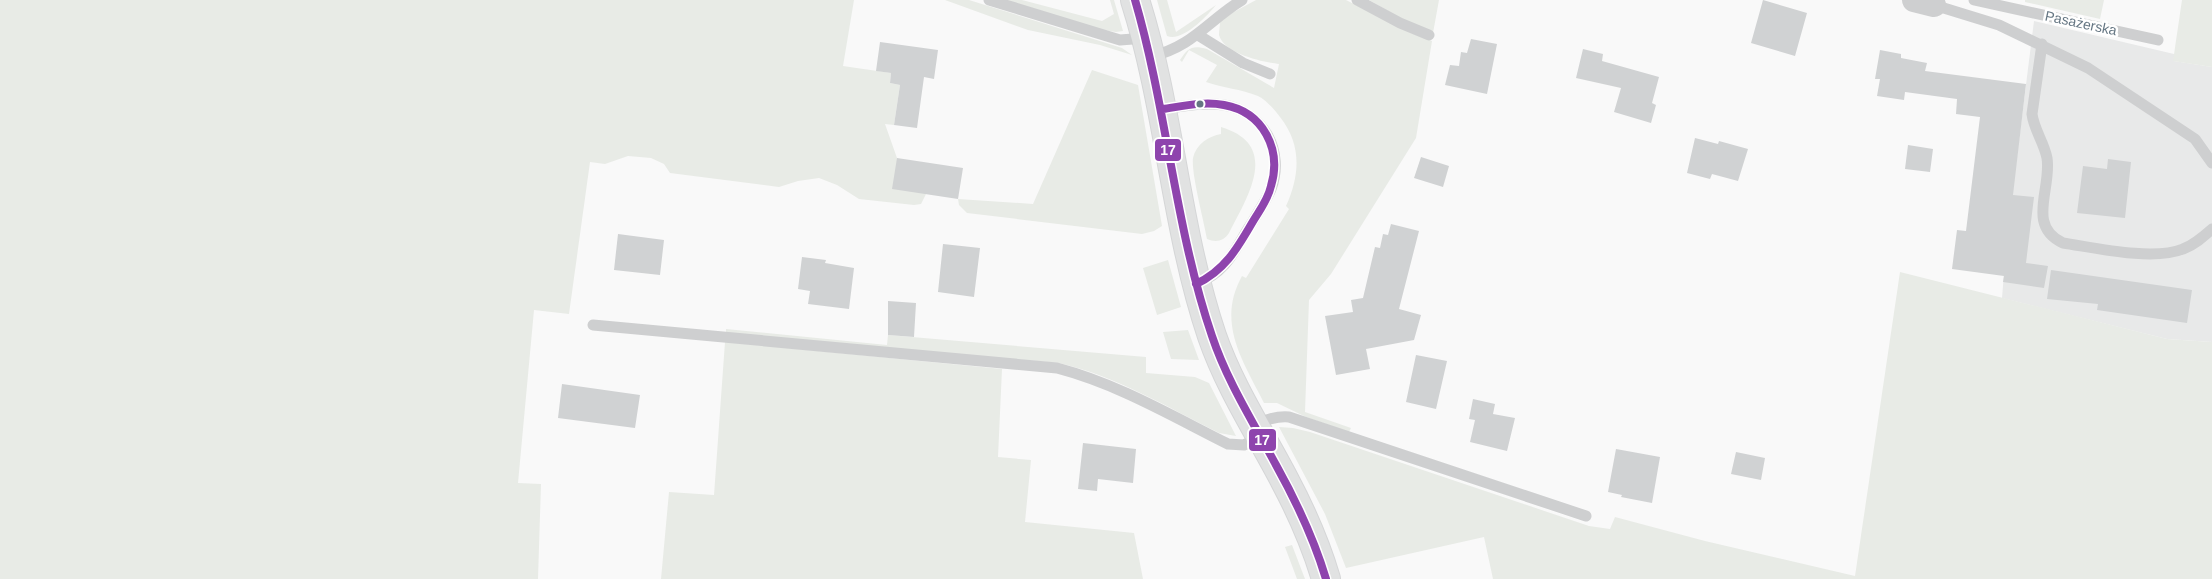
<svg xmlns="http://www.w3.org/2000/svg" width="2212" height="579" font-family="Helvetica,sans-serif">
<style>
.built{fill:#e8e9e9}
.green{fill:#e8ebe6}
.building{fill:#d0d2d3}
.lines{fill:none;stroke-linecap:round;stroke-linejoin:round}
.secondary-casing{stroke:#d5d6d7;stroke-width:30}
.lane{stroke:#cecfd0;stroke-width:11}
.street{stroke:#cecfd0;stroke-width:24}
.secondary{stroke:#e1e2e2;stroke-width:28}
.bus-1-casing{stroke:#fff;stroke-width:11}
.bus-1{stroke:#8e44ad;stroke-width:8}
.bus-dot{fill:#657683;stroke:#fff;stroke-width:2}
.labels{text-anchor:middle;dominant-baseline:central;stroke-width:5;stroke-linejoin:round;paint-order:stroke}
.street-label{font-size:14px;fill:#657683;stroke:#fff}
.line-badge{stroke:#fff;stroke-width:2}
.badge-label{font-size:14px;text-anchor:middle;font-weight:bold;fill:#fff}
</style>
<rect width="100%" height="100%" fill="#f9f9f9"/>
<path class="built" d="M2034,21L2174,54V61L2212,67V342L2167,339L2002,298L2007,236Z"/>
<path class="green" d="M0,0H854L843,66L891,73L890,83L900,85L894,125L885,124L897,158L926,194L921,204L914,205L859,199L837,185L819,178L798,181L779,187L670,173L664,164L651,158L628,156L605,164L590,162L569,314L534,310L518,483L541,484L538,579H0Z
M945,0H969L1122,48L1132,55L1100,45L1028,30Z
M1006,0H1022L1102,21L1114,14L1110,0H1114L1123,31L1116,32L1103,30Z
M1157,0H1167L1176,32L1216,5C1207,16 1183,42 1167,36Z
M1256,0H1346L1411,33L1432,41L1416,138L1331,274L1309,300L1305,412L1351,428L1349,432L1306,417L1277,403H1264C1243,361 1216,323 1242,276L1246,278L1289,209L1286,206C1300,175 1302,145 1280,117C1274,109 1266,100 1258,96C1241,89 1223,88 1206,82L1217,65L1189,50L1182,62L1180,60C1188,48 1192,45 1207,49L1274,88L1279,64C1263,62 1224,54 1219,35C1219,31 1220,26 1220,22L1232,13Z
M1369,0H1439L1433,33L1404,20Z
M2025,0H2104L2100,19L2025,2Z
M2182,0H2212V67L2173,61Z
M1092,70L1138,85L1162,226L1154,231L1142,234L967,213L959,205L958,199L1033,204Z
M1221,127C1281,145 1248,196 1229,233C1224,241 1216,243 1207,239C1204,221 1191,173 1193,158C1196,144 1209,136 1221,134Z
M1168,260L1181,307L1157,315L1143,268Z
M1900,272L2167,339L2212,342V579H1493L1484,537L1346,568L1325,514L1279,427L1293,428L1310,432L1589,526L1610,529L1615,517L1705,541L1855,576Z
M726,329L887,345L888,335L1146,357V373L1195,377L1209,383L1236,436L1219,433C1167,407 1116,376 1059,363L726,334Z
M1188,330L1199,360L1171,359L1163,332Z
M725,342L1002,369L998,457L1031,460L1025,522L1134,533L1143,579H661L669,492L714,495Z
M1292,545L1305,579H1297L1285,547Z"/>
<path class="building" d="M1763,0L1807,13L1795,56L1751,43Z
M1471,39L1497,44L1487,94L1445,85L1450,65L1459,66L1461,52L1467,53Z
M880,42L938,50L934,79L924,77L917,128L894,125L900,85L890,83L891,73L876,71Z
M1583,49L1603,54L1602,61L1659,77L1652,103L1656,105L1651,123L1614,112L1621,88L1576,78Z
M1880,50L1901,54V58L1927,63L1925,71L2026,84L2013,195L2034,197L2026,263L2048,266L2044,288L2003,282L2004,276L1952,269L1957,230L1966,231L1980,117L1956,114L1957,99L1905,92L1904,100L1877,96L1880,79H1875Z
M1695,138L1718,144L1719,141L1748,149L1738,181L1712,174L1710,179L1687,173Z
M1908,145L1933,149L1930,172L1905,169Z
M1421,157L1449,166L1443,187L1414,178Z
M897,158L963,168L958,199L892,189Z
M2108,159L2131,162L2125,218L2077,213L2083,166L2107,169Z
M1391,224L1419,231L1399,309L1421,315L1414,340L1366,349L1370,369L1336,375L1325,316L1353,312L1351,300L1363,298L1375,247L1380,248L1383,234L1388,235Z
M618,234L664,240L660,275L614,270Z
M943,244L980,248L974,297L938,292Z
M802,257L826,260L825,263L854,268L849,309L808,304L810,291L798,289Z
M2051,270L2192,290L2187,323L2097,310L2098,304L2047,299Z
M888,301L916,303L914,337L888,335Z
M1416,355L1447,361L1436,409L1406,402Z
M562,384L640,395L635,428L558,418Z
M1473,399L1495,404L1493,414L1515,418L1507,451L1470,442L1475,420L1469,419Z
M1083,443L1136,449L1133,483L1098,479L1097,491L1078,489Z
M1616,449L1660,457L1652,503L1621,497L1622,495L1608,492Z
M1736,452L1765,458L1761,480L1731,474Z"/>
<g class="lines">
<defs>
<path id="secondary" d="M1135,0C1170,110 1175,226 1212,336C1230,388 1260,433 1285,481C1302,513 1316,545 1326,579"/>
</defs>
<use href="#secondary" class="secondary-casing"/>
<path class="lane" d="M989,0L1120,40L1146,38
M1357,0L1400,23L1429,35
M1974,0L2158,40
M1934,5L1999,25L2088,68L2195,139L2212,163
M1198,35L1243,63L1270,74
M2042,44L2032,114C2034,130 2044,142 2047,158C2052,188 2026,226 2063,243C2096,248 2153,261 2183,249C2194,245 2203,237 2212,229
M1152,56C1192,47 1209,20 1242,0
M1163,109C1183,106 1204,102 1224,105C1264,112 1285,152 1271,189C1265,203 1256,216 1248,229C1234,252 1224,274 1197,283
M593,325L1057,368C1118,384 1172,416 1228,444L1244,445L1260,437
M1254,425C1266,420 1275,416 1289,417L1586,516"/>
<path class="street" d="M1914,0L1934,5"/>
<use href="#secondary" class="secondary"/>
<defs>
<path id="bus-1" d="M1135,0C1167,110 1175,228 1212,336C1227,381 1253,422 1276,465C1296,501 1314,539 1326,579
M1163,109C1183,106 1204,101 1224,105C1263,112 1282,149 1271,186C1268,200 1259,211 1252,223C1237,249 1224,271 1196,284"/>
</defs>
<use href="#bus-1" class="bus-1-casing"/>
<use href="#bus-1" class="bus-1"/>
</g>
<circle class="bus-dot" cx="1200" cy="104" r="4.5"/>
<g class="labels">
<g class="street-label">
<text transform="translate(2081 23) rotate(12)">Pasażerska</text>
</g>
</g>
<g class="line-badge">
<rect x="1154" y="138" width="28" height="24" rx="5" fill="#8e44ad"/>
<rect x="1248" y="428" width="29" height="24" rx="5" fill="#8e44ad"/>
</g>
<g class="badge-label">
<text x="1168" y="155">17</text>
<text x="1262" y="445">17</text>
</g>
</svg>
